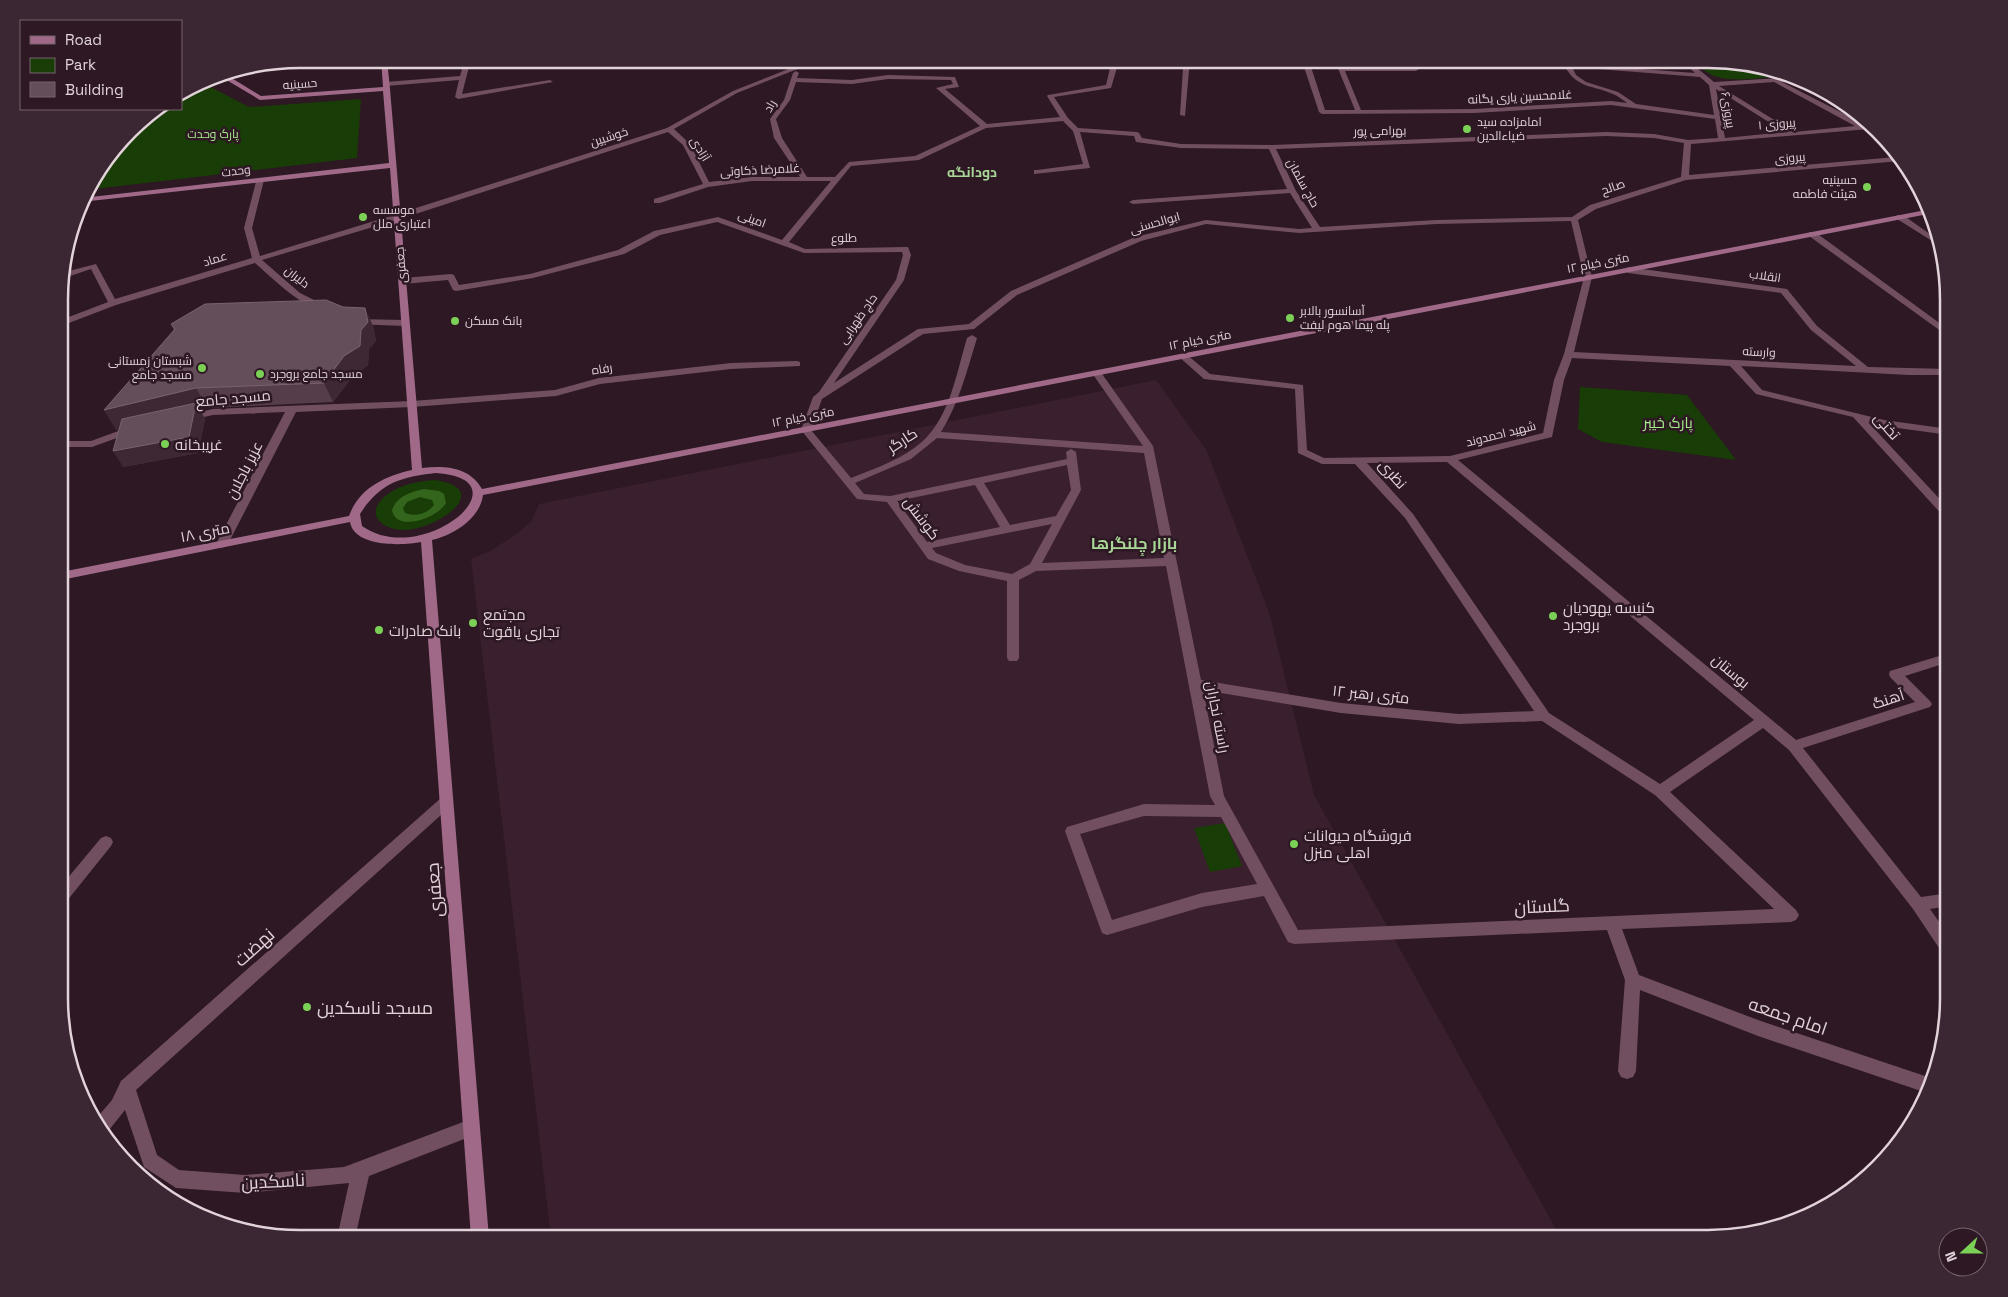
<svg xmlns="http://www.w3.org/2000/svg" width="2008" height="1297" font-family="'Space Grotesk',Cairo,sans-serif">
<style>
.built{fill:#3a1f2e}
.green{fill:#193d06}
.water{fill:#34651d;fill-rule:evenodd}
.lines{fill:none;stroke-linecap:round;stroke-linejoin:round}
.street{fill:#714f61;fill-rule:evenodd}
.secondary{fill:#9f6987;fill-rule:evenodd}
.wall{fill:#553e4a}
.shaded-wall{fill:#3e2834}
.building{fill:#644e59;stroke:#78636e}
.poi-dot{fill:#7bd156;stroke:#2d1824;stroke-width:2}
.labels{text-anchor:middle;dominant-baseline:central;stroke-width:5;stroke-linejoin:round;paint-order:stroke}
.far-street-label{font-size:12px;fill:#e2d3da;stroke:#2d1824}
.far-poi-label{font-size:12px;fill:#e2d3da;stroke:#2d1824;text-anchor:start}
.far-park-label{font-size:12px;fill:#a4ea89;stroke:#2d1824}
.far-neighbourhood-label{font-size:14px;font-weight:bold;fill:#a8d797;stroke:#2d1824}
.street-label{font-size:15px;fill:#e2d3da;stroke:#2d1824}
.park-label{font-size:15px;fill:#a4ea89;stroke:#2d1824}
.poi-label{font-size:15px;fill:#e2d3da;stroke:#2d1824;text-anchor:start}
.neighbourhood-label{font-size:16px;font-weight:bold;fill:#a8d797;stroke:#2d1824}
.near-street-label{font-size:18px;fill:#e2d3da;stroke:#2d1824}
.near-poi-label{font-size:18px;fill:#e2d3da;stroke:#2d1824;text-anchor:start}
.rim{fill:none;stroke:#e2d3da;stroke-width:2.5}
</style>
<rect width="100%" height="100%" fill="#2d1824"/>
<path class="built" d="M1156,380L1206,449L1269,612L1314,795L1561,1238H551L471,559L490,551L515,535L531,522L539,504Z"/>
<path class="green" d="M1692,59H1708L1785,71L1792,75C1770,76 1729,85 1710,74C1703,70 1698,64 1692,59Z
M201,82L249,107L361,99L357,158L86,190L141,119L157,109H181V94Z
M1580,387L1687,395L1736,460L1602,442L1578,429Z
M435,480C495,489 438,529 405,530C380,530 363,512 388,494C402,484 418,481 435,480Z
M1225,823L1242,866L1210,872L1194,828Z"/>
<path class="water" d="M424,489L439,491L444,494L446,503C438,518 396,533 392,510C397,496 411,492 424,489ZM420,497L432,500L434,505C427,514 416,517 405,513L403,508L407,502Z"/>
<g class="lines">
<path class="street" d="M465,59H471L462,94L550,80L553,82L458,99L455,97L459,80L386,86L383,84L386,82L460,76Z
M784,59H823L737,93L674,129L690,144L709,182L752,177H800L774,138L770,119L784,100L793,73L796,71L799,73L797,78L852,80L888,75L955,77L959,87L945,89L987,124L1060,117L1047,96L1048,95L1106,85L1111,64L1064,61L1061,59L1184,64V59H1190L1185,116L1180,115L1183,68L1118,64L1111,88L1054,97L1068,118L1078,128L1137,132L1139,133L1142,138L1181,144L1272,145L1606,132L1654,134L1688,140L1718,138L1715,119L1611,105L1474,113L1322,114L1319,112L1303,64L1250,61L1247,59L1339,61L1342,63L1344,67H1411L1403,59H1409L1419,69L1416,71H1345L1361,110L1474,109L1611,101L1627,103C1623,100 1618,96 1613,94C1593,85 1578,89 1565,67L1484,61L1481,59H1506L1695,73L1680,59H1686L1714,82L1797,77L1803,80L1782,82L1866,125L1869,129L1691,144L1689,175L1896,157L1900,161L1686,180L1596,209L1578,220L1592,277L1574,352L1856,366L1811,330L1781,293L1628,273L1624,270L1628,267L1787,289L1817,326L1868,367L1949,369V375H1909L1741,366L1762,390L1884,420L1949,429V435L1883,426L1868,422L1949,509V519L1945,518L1853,417L1756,394L1730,366L1572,358L1564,380L1552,437L1458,460L1796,740L1915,702L1890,677L1889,674L1890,671L1949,653V662L1905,676L1930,701L1932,704L1930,707L1803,748L1921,897L1949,893V906L1930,909L1949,936V956L1943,954L1913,909L1789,750L1763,728L1670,792L1796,910L1799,915L1796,920L1791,922L1622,929L1639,975L1758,1020L1934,1079L1927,1093L1758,1036L1640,990L1636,1071L1633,1077L1627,1079L1621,1077L1618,1071L1625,980L1607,930L1294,944L1288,942L1264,896L1202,907L1107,935L1102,933L1065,831L1067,827L1144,804L1215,805L1210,796L1166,566L1036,571L1019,580V658L1017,661H1009L1007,658V581L959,571L928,559L887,502L857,499L801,430L813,397L819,392L896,280L903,255L902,252L804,253L717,222L660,235L624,254L533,278L456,291L453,290L448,280L403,284L399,281L403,278L451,274L454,275L459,285L530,274L618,250L654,231L718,217L782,240L831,181H752L708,187L660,203H654V199L703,184L683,145L668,132L400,219L262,260L300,293L326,306V310C307,313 269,275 255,263L116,305L61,326V320L108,302L91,269L61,279V273L96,264L115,299L252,258L244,228L257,178L264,180L252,228L260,256L394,215L667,128L733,91L806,62ZM1310,64L1337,66L1355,110H1325ZM1572,67L1700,77L1709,85L1714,115L1636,104L1618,92L1586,82L1576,75ZM888,79L951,80L953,84L936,88L980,126L915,156L849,162L835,177H807L782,138L776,119L790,100L796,82L852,84ZM1774,82L1855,126L1794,132L1719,86ZM1716,89L1785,132L1725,138ZM1063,121L1073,131L1083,164L1037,170H1034V174L1090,168L1080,132L1134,136L1136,142L1181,148L1269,149L1287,189L1133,200L1129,202L1133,204L1290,193L1312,228L1299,229L1206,220L1135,237L1011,291L969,324L918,329L834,383L904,280L911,255L908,247H905L805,249L789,242L851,166L919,160L986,128ZM1606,136L1654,138L1684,143L1681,177L1590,205L1572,217L1436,220L1320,227L1296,191L1276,149ZM1571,221L1584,277L1564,354L1554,380L1543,433L1450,456L1324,458L1307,450L1303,385L1210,374L1186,354H1180L1178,356L1204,379L1295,389L1298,453L1322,464H1355L1405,518L1534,711L1459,714L1341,703L1201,680L1153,446L1100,371H1094L1092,373L1143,446L941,432C959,403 967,371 977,338L972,335L967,338C957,371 950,416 923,441C903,459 876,468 851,478L811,430L822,399L923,334L974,329L1017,295L1141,241L1206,224L1299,233L1436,224ZM937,438L1144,453L1164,558L1042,563L1081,490L1076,452L1071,449L1066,452L1067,459L890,496L864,494L855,483L911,459ZM1447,462L1754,720L1660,784L1549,713L1413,514L1367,463ZM1067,465L1071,490L1056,516L1010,525L984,483ZM975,485L1000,527L927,542L897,501ZM1052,524L1030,564L1012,574L965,565L936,553L932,548ZM1203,690L1341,713L1459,724L1542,721L1655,795L1774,909L1298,930L1224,796ZM1144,816L1221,817L1257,884L1202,893L1112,920L1080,834Z
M1897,215H1903L1934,237L1937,244L1897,219Z
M1809,232H1815L1949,330V337L1809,236Z
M355,319L405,320L410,323L405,326L352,324V320Z
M797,361L800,362V366L731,369L600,384L556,396L412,407L296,412L228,544L222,548L216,544L285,412L213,415L186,421L181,418L182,416L213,409L412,401L555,390L599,378L731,363Z
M132,426L137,429L136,431L92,447H61V441H91Z
M446,796L451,798L453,802L451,806L136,1090L157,1155L179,1170L245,1175L344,1167L471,1119L477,1122L480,1128L477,1134L369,1176L355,1238H337L349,1183L245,1193L176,1188L144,1167L125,1110L105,1135L99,1131L95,1120L112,1100L121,1081L441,798Z
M106,836L111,838L113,842L111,846L66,902L61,903V886L101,838Z"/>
<path class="secondary" d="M381,59H387L390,89L422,468C445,465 470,467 482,489L1926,210L1928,214L483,495C480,519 453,535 432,540L489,1238H471L421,542C402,546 354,547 350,522L61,580V572L349,516C359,488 385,476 412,470L390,168L81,202L82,198L389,163L383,91L260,100L218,75L225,74L261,96L383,87ZM436,473C529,479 423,569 362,526L360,514C380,483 400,477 436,473Z"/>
</g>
<path class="wall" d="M171,324L373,326L376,341L369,349L368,365L353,376L333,402L207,408L200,410L205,419L198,453L123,467L119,429L116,430L174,330Z"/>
<path class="shaded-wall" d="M365,308L373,326L376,341L369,349L368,365L353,376L333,402L324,383L344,356L361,330Z
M196,388L207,408L200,410L205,419L198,453L123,467L113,451L194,411L116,430L104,410Z"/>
<path class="building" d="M326,300L343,307L365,308L368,322L361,330L360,346L344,356L324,383L196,388L104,410L175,329L171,324L205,304Z
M196,403L189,437L113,451L122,419Z"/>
<g class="poi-dot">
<circle cx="1467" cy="129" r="5"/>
<circle cx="1867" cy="187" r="5"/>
<circle cx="363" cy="217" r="5"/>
<circle cx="1290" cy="318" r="5"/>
<circle cx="455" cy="321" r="5"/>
<circle cx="202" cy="368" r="5"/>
<circle cx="260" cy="374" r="5"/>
<circle cx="165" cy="444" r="5"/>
<circle cx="1553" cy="616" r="5"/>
<circle cx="473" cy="623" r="5"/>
<circle cx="379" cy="630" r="5"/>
<circle cx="1294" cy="844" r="5"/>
<circle cx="307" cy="1007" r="5"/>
</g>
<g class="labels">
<g class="far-street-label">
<text transform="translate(300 84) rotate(-4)">حسینیه</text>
<text transform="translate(1520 97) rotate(-3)">غلامحسین یاری یگانه</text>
<text transform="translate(770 106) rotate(-60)">راد</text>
<text transform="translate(1728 110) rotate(81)">پیروزی۶</text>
<text transform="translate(1777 124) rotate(-5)">پیروزی ۱</text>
<text transform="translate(1380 131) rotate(-1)">بهرامی پور</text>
<text transform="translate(609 137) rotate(-18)">خوشبین</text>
<text transform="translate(700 149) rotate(58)">آزادی</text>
<text transform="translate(1790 158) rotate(-5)">پیروزی</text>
<text transform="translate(760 170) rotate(-3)">غلامرضا ذکاوتی</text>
<text transform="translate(236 171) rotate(-7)">وحدت</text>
<text transform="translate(1303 183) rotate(61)">حاج سلمان</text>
<text transform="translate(1613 187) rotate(-19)">صالح</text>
<text transform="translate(752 219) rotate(20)">امینی</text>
<text transform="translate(1155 223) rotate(-16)">ابوالحسنی</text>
<text transform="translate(844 238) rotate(-1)">طلوع</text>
<text transform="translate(215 259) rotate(-17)">عماد</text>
<text transform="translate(1598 263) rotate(-11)">۱۲ متری خیام</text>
<text transform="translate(401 265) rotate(-95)">جعفری</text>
<text transform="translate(1765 276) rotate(8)">انقلاب</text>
<text transform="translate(297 277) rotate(38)">دلیران</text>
<text transform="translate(858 319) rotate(-55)">حاج ظهرابی</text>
<text transform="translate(1200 340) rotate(-11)">۱۲ متری خیام</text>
<text transform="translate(1759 352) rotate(3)">وارسته</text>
<text transform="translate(602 369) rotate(-9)">رفاه</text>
<text transform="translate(803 417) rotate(-11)">۱۲ متری خیام</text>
<text transform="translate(1501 434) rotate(-14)">شهید احمدوند</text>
</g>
<g class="far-poi-label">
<text x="1477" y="122">امامزاده سید<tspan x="1477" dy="14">ضیاءالدین</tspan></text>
<text x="1857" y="180" text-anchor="end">حسینیه<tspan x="1857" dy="14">هیئت فاطمه</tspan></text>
<text x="373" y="210">موسسه<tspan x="373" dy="14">اعتباری ملل</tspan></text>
<text x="1300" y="311">آسانسور بالابر<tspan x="1300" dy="14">پله پیما هوم لیفت</tspan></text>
<text x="465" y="321">بانک مسکن</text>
<text x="192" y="361" text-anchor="end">شبستان زمستانی<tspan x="192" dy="14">مسجد جامع</tspan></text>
<text x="270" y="374">مسجد جامع بروجرد</text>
</g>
<g class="far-park-label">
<text x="213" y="134">پارک وحدت</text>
</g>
<g class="far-neighbourhood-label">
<text x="972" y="172">دودانگه</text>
</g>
<g class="street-label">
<text transform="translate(233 398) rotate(-5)">مسجد جامع</text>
<text transform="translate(1887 426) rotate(48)">تختی</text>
<text transform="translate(902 440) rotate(-33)">کارگر</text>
<text transform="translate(244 470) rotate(-63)">عزیز باجلان</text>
<text transform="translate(1393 474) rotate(48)">نظری</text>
<text transform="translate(922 518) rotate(53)">کوشش</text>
<text transform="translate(205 532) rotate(-11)">۱۸ متری</text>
<text transform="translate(1731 671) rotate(40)">بوستان</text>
<text transform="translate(1371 694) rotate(6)">۱۲ متری رهبر</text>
<text transform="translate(1888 699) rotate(-18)">آهنگ</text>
<text transform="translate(1218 717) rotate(79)">راسته نجاران</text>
</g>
<g class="park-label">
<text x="1668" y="422">پارک خیبر</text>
</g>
<g class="poi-label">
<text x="175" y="444">غریبخانه</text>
<text x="1563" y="607">کنیسه یهودیان<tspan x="1563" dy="17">بروجرد</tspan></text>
<text x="483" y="614">مجتمع<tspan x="483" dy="17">تجاری یاقوت</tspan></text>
<text x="389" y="630">بانک صادرات</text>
<text x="1304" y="835">فروشگاه حیوانات<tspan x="1304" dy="17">اهلی منزل</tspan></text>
</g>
<g class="neighbourhood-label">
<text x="1134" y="543">بازار چِلنگرها</text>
</g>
<g class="near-street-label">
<text transform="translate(434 890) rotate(-94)">جعفری</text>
<text transform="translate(1542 906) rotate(-3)">گلستان</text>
<text transform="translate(254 947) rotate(-42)">نهضت</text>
<text transform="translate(1788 1016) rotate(19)">امام جمعه</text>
<text transform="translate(273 1181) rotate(-3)">ناسکدین</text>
</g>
<g class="near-poi-label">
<text x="317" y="1007">مسجد ناسکدین</text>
</g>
</g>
<path d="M0 0H2008V1297H0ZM300 68H1708A232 232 0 0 1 1940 300V998A232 232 0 0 1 1708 1230H300A232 232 0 0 1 68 998V300A232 232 0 0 1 300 68Z" fill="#3b2733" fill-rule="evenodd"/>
<path class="rim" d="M300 68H1708A232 232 0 0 1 1940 300V998A232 232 0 0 1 1708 1230H300A232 232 0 0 1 68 998V300A232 232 0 0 1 300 68Z"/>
<rect x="20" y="20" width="162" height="90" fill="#2d1824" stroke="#75636d"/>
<rect x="30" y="36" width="25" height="8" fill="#9f6987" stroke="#75636d"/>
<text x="65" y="45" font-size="15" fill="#e2d3da">Road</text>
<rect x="30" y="58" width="25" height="15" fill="#193d06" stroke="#75636d"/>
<text x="65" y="70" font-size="15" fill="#e2d3da">Park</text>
<rect x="30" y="82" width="25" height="15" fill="#644e59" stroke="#75636d"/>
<text x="65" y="95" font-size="15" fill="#e2d3da">Building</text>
<g transform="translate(1963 1252) rotate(249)"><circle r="24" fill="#2d1824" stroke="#75636d"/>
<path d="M0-4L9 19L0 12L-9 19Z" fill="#7bd156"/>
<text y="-8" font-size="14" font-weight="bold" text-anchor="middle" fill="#e2d3da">N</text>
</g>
</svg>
